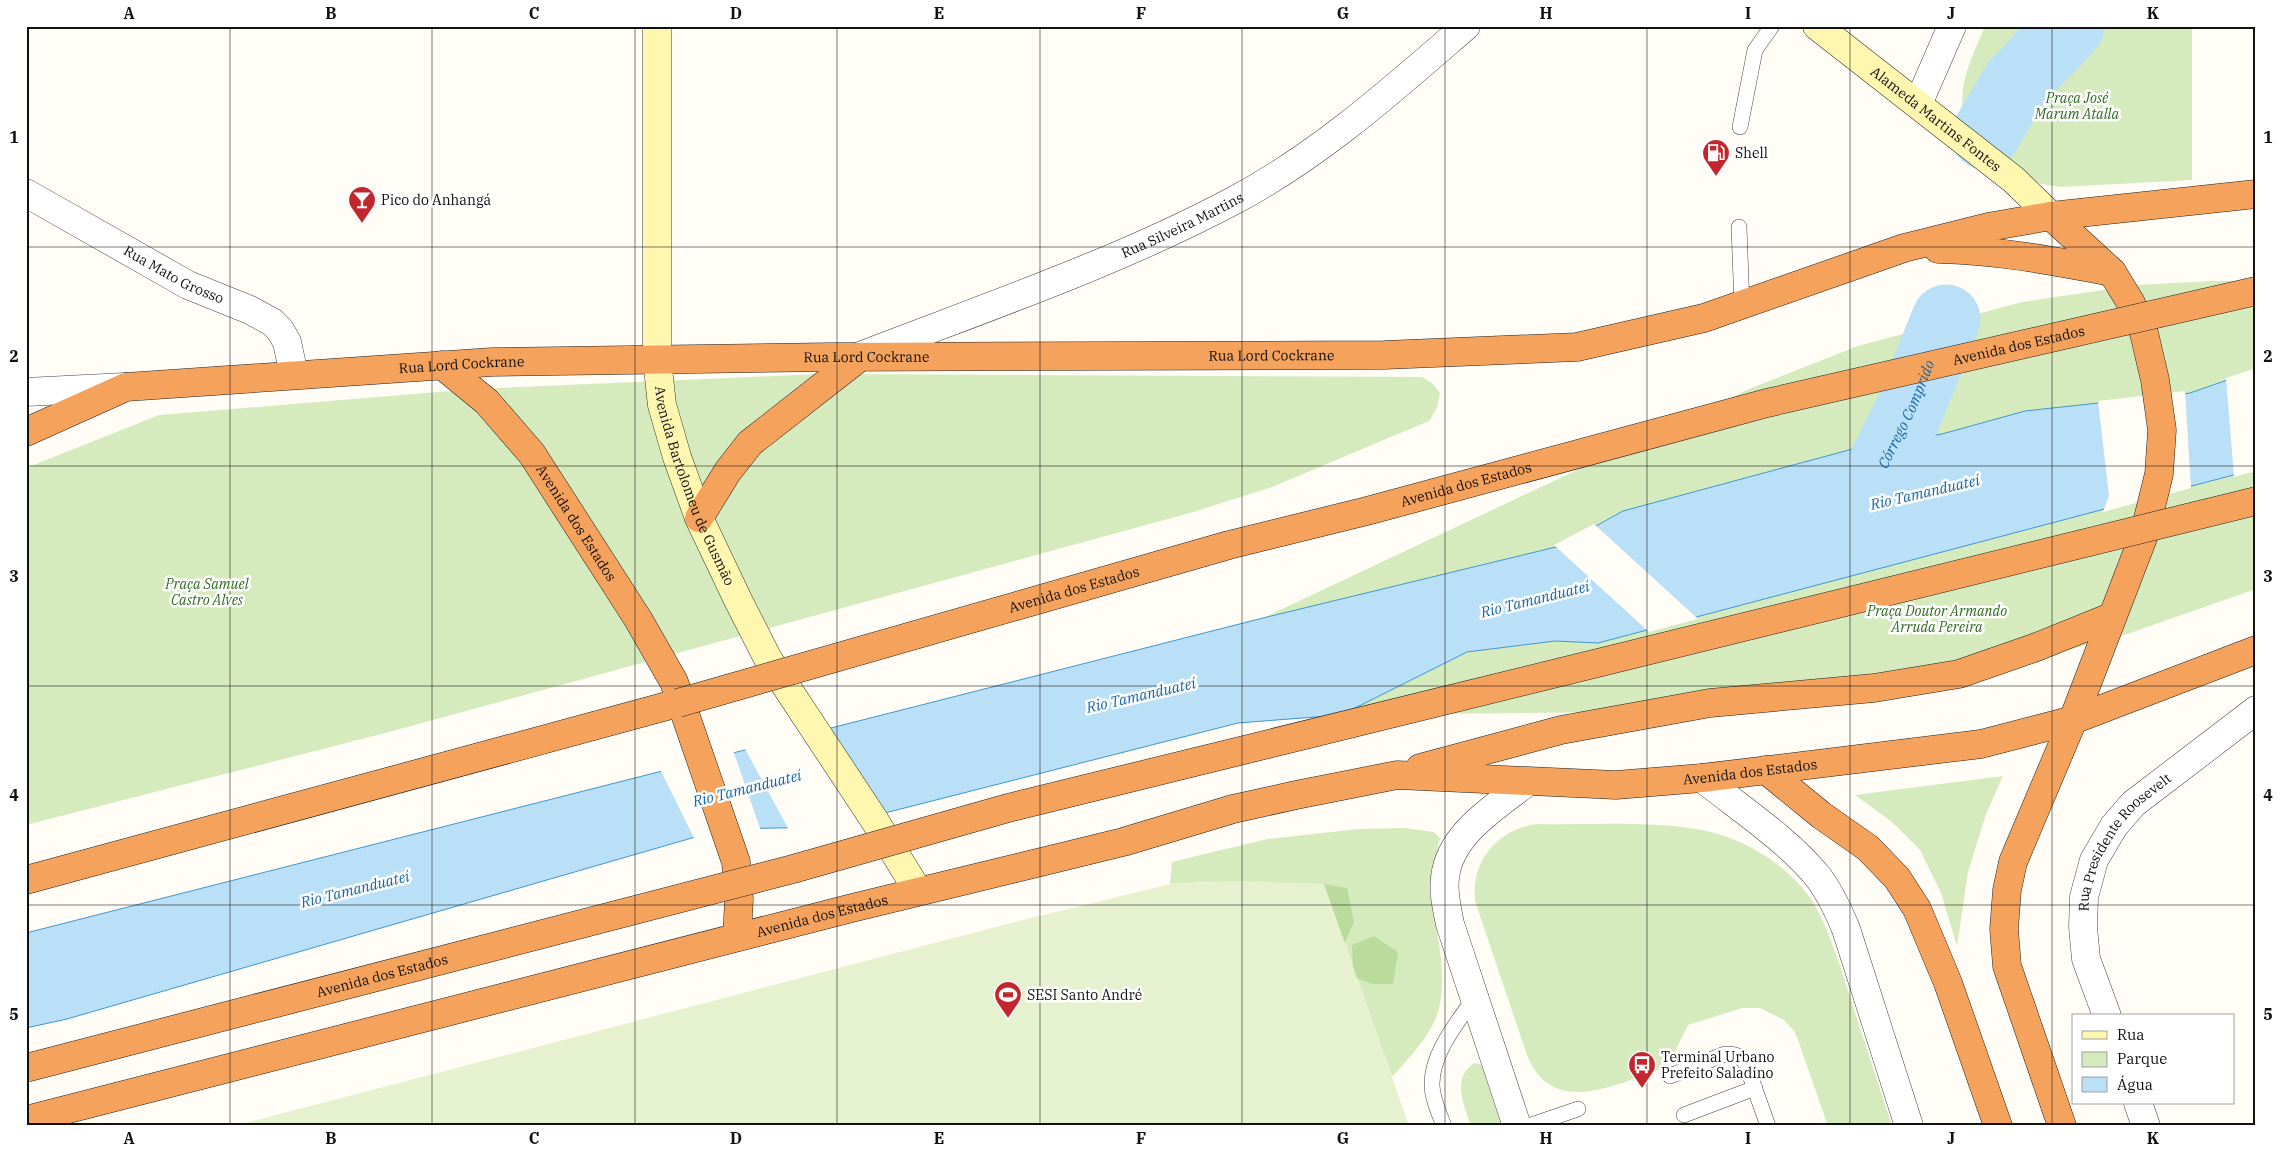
<svg xmlns="http://www.w3.org/2000/svg" width="2282" height="1152" font-family="'IBM Plex Serif',serif">
<style>
.green{fill:#d5ebbd}
.forest{fill:#b9dc9c}
.pitch{fill:#e6f2cf}
.water{fill:#b9e0f7;stroke:#3f96cf}
.pier{fill:#fffdf5}
.lines{fill:none;stroke-linecap:round;stroke-linejoin:round}
.river{stroke:#b9e0f7;stroke-width:69}
.lane-casing{stroke:#444;stroke-width:16}
.street-casing{stroke:#444;stroke-width:29}
.secondary-casing{stroke:#333;stroke-width:29}
.highway-casing{stroke:#222;stroke-width:29}
.lane{stroke:#fff;stroke-width:15}
.street{stroke:#fff;stroke-width:28}
.secondary{stroke:#fff6b0;stroke-width:28}
.highway{stroke:#f5a25d;stroke-width:28}
.highway-bridge-casing{stroke:#222;stroke-width:29;stroke-linecap:butt}
.highway-bridge{stroke:#f5a25d;stroke-width:28}
.grid{fill:none;stroke:#111;stroke-width:1;stroke-opacity:0.55}
.labels{text-anchor:middle;dominant-baseline:central;stroke-width:5;stroke-linejoin:round;paint-order:stroke}
.park-label{font-size:14px;font-style:italic;fill:#2f6b1f;stroke:#fff}
.street-label{font-size:14px;fill:#111;stroke:#fff}
.poi-label{font-size:14px;fill:#111;stroke:#fff;text-anchor:start}
.water-label{font-size:15px;font-style:italic;fill:#1768a6;stroke:#fff}
.neatline{fill:none;stroke:#111;stroke-width:2}
.grid-label{font-size:16px;text-anchor:middle;font-weight:bold;fill:#111}
</style>
<rect width="100%" height="100%" fill="#fffdf5"/>
<path class="green" d="M1985,26H2192V180L2060,187L2042,184L2025,179L1969,129C1952,93 1971,60 1985,26Z
M2213,281H2256V370L2190,393L2025,411L1942,434L1860,447L1623,511L1560,546L1263,618L1749,389L1858,346L2022,302L2137,285Z
M820,374L1422,377L1433,384L1440,393L1437,408L1429,421L1272,487L1190,513L389,732L26,825V468L159,415L475,389Z
M2256,469V589L2127,634L1945,684L1709,711L1341,715L1467,652L1555,641L1598,643Z
M2003,776L1986,814L1968,872L1957,946L1941,893L1920,850L1892,822L1855,795Z
M1537,824C1590,825 1645,821 1696,829C1744,836 1795,868 1818,911C1833,940 1842,973 1852,1003C1865,1044 1879,1085 1892,1126H1828L1798,1040L1794,1031L1784,1020L1760,1008H1742L1688,1025L1667,1067C1621,1082 1555,1119 1528,1058L1475,901C1471,861 1497,829 1537,824Z
M1405,828L1434,832L1440,838L1431,879L1430,893C1436,932 1453,989 1432,1026C1422,1045 1406,1061 1392,1077L1324,884L1205,882L1170,884L1172,862L1267,839L1359,829Z
M1474,1063L1480,1064L1484,1069L1503,1126H1471C1464,1105 1451,1079 1474,1063Z"/>
<path class="forest" d="M1324,884L1347,888L1354,922L1340,953L1298,896Z
M1374,936L1398,952L1393,984H1373L1353,977L1352,945Z"/>
<path class="pitch" d="M1242,881L1324,884L1409,1126H234L1019,921L1170,884Z"/>
<path class="water" d="M2256,370V469L1598,643L1555,641L1467,652L1341,715L1238,723L830,827L723,829L67,1019L26,1028V933L1263,618L1560,546L1623,511L1860,447L1942,434L2025,411L2190,393Z"/>
<path class="pier" d="M2256,368V471L2234,477L2226,378Z
M2185,391L2191,488L2103,512L2109,496L2098,401Z
M1594,524L1698,619L1649,632L1554,545Z
M821,728L885,815L830,829L789,830L744,747Z
M733,750L761,831H723L695,840L660,769Z"/>
<g class="lines">
<g class="river">
<path d="M1985,135L2016,83L2070,26"/>
<path id="s1" d="M1862,506L1909,411L1946,319"/>
</g>
<defs>
<path id="lane" d="M1740,127L1755,50L1772,26
M1739,227L1742,306
M1670,1076L1725,1054C1735,1054 1740,1055 1746,1064L1768,1126
M1684,1115L1755,1088
M1444,1126C1439,1113 1432,1098 1432,1084C1432,1052 1458,1022 1475,997
M1528,1126L1578,1109"/>
<g id="street">
<path d="M1918,104L1952,26"/>
<path id="s2" d="M26,193L188,285L250,310L272,322L280,330L287,342L294,375"/>
<path id="s3" d="M860,356C984,308 1116,263 1233,201C1320,155 1392,90 1466,26"/>
<path d="M26,392L125,387"/>
<path d="M1702,778C1742,810 1787,839 1819,878C1830,893 1839,912 1846,929L1909,1126"/>
<path id="s4" d="M2107,1016L2086,959L2083,927L2084,897L2094,860L2114,826L2133,804L2256,710"/>
<path d="M2138,1103L2146,1126"/>
<path d="M1517,1126L1450,924C1447,909 1443,893 1445,878C1449,834 1496,807 1527,782"/>
</g>
<g id="secondary">
<path id="s5" d="M657,26V359L662,405L677,457L699,518L738,600L768,659L875,821L918,891"/>
<path id="s6" d="M1817,26L2014,180L2051,216"/>
</g>
<g id="highway">
<path d="M2051,216L2112,272L2131,303L2144,333L2155,380L2162,430L2159,474L2144,535L2073,720L2013,862L2007,890L2004,929L2007,966L2062,1126"/>
<path d="M1938,249C1997,250 2054,261 2112,272"/>
<path id="s7" d="M442,365L487,402L532,454L638,619L674,682L736,862L739,899L737,937"/>
<path id="s8" d="M26,432L126,387L492,362L829,357L1384,355L1577,347L1704,318L1904,248L1988,227L2051,216L2256,194"/>
<path d="M699,518L728,471L750,443L860,357"/>
<path d="M1420,768L1561,730L1710,703L1874,688L1959,674L2034,648L2111,617"/>
<path d="M1766,770L1821,815L1868,848L1897,878L1917,909L1948,983L1998,1126"/>
<path d="M26,880L678,703"/>
<path id="s9" d="M26,1120L852,908L1123,842L1233,809L1296,795L1397,775L1616,785L1702,778L1981,744L2073,720L2256,650"/>
</g>
</defs>
<use href="#lane" class="lane-casing"/>
<use href="#street" class="street-casing"/>
<use href="#secondary" class="secondary-casing"/>
<use href="#highway" class="highway-casing"/>
<use href="#lane" class="lane"/>
<use href="#street" class="street"/>
<use href="#secondary" class="secondary"/>
<use href="#highway" class="highway"/>
<defs>
<g id="highway-bridge">
<path id="s10" d="M678,703L1229,545L1367,511L1767,403L2256,291"/>
<path id="s11" d="M26,1068L793,869L1008,808L2256,501"/>
</g>
</defs>
<use href="#highway-bridge" class="highway-bridge-casing"/>
<use href="#highway-bridge" class="highway-bridge"/>
</g>
<path class="grid" d="M230,26V1126M432,26V1126M635,26V1126M837,26V1126M1040,26V1126M1242,26V1126M1445,26V1126M1647,26V1126M1850,26V1126M2052,26V1126M26,247H2256M26,466H2256M26,686H2256M26,905H2256"/>
<defs>
<symbol id="fuel-pin" viewBox="-11 -11 22 30"><path d="M0 17L-7.5 6A9.5 9.5 0 1 1 7.5 6Z" fill="#c4262e" stroke="#fff"/><path d="M-5.5-6h7V0h2V4h1.3V-2.5L3-4.5l.8-.8L6-3V5H2.5V1h-1V6h-7ZM-4.2-4.7v3.2H.2V-4.7Z" fill="#fff"/></symbol>
<symbol id="bar-pin" viewBox="-11 -11 22 30"><path d="M0 17L-7.5 6A9.5 9.5 0 1 1 7.5 6Z" fill="#c4262e" stroke="#fff"/><path d="M-6-5H6L.8 .8V4.5H3.5V6h-7V4.5H-.8V.8Z" fill="#fff"/></symbol>
<symbol id="stadium-pin" viewBox="-11 -11 22 30"><path d="M0 17L-7.5 6A9.5 9.5 0 1 1 7.5 6Z" fill="#c4262e" stroke="#fff"/><path d="M0-5a6.5 5 0 1 0 0 10a6.5 5 0 1 0 0-10ZM-3.5-1.8h7v3.6h-7Z" fill="#fff"/></symbol>
<symbol id="bus-pin" viewBox="-11 -11 22 30"><path d="M0 17L-7.5 6A9.5 9.5 0 1 1 7.5 6Z" fill="#c4262e" stroke="#fff"/><path d="M-5-6H5V4H4V6H2V4H-2V6H-4V4H-5ZM-3.5-4V0h7V-4ZM-3.5 1.2v1.5H-2V1.2ZM2 1.2v1.5H3.5V1.2Z" fill="#fff"/></symbol>
</defs>
<g fill-rule="evenodd">
<use href="#fuel-pin" x="1700" y="137" width="32" height="43"/>
<use href="#bar-pin" x="346" y="184" width="32" height="43"/>
<use href="#stadium-pin" x="992" y="979" width="32" height="43"/>
<use href="#bus-pin" x="1626" y="1049" width="32" height="43"/>
</g>
<g class="labels">
<g class="park-label">
<text x="2077" y="98">Praça José<tspan x="2077" dy="16">Marum Atalla</tspan></text>
<text x="207" y="584">Praça Samuel<tspan x="207" dy="16">Castro Alves</tspan></text>
<text x="1937" y="611">Praça Doutor Armando<tspan x="1937" dy="16">Arruda Pereira</tspan></text>
</g>
<g class="street-label">
<text stroke="none"><textPath href="#s6" startOffset="151">Alameda Martins Fontes</textPath></text>
<text stroke="none"><textPath href="#s3" startOffset="348">Rua Silveira Martins</textPath></text>
<text stroke="none"><textPath href="#s2" startOffset="169">Rua Mato Grosso</textPath></text>
<text stroke="none"><textPath href="#s10" startOffset="1388">Avenida dos Estados</textPath></text>
<text stroke="none"><textPath href="#s8" startOffset="1256">Rua Lord Cockrane</textPath></text>
<text stroke="none"><textPath href="#s8" startOffset="851">Rua Lord Cockrane</textPath></text>
<text stroke="none"><textPath href="#s8" startOffset="446">Rua Lord Cockrane</textPath></text>
<text stroke="none"><textPath href="#s10" startOffset="818">Avenida dos Estados</textPath></text>
<text stroke="none"><textPath href="#s5" startOffset="466">Avenida Bartolomeu de Gusmão</textPath></text>
<text stroke="none"><textPath href="#s7" startOffset="209">Avenida dos Estados</textPath></text>
<text stroke="none"><textPath href="#s10" startOffset="412">Avenida dos Estados</textPath></text>
<text stroke="none"><textPath href="#s9" startOffset="1768">Avenida dos Estados</textPath></text>
<text stroke="none"><textPath href="#s4" startOffset="192">Rua Presidente Roosevelt</textPath></text>
<text stroke="none"><textPath href="#s9" startOffset="822">Avenida dos Estados</textPath></text>
<text stroke="none"><textPath href="#s11" startOffset="368">Avenida dos Estados</textPath></text>
</g>
<g class="poi-label">
<text x="1735" y="153">Shell</text>
<text x="381" y="200">Pico do Anhangá</text>
<text x="1027" y="995">SESI Santo André</text>
<text x="1661" y="1057">Terminal Urbano<tspan x="1661" dy="16">Prefeito Saladino</tspan></text>
</g>
<g class="water-label">
<text stroke="none"><textPath href="#s1" startOffset="102">Córrego Comprido</textPath></text>
<text transform="translate(1925 492) rotate(-13)">Rio Tamanduateí</text>
<text transform="translate(1535 599) rotate(-14)">Rio Tamanduateí</text>
<text transform="translate(1141 695) rotate(-13)">Rio Tamanduateí</text>
<text transform="translate(747 788) rotate(-14)">Rio Tamanduateí</text>
<text transform="translate(355 889) rotate(-14)">Rio Tamanduateí</text>
</g>
</g>
<rect width="2282" height="1152" fill="none" stroke="#ffffff" stroke-width="55"/>
<rect x="2072" y="1014" width="162" height="90" fill="#ffffff" stroke="#a0a0a0"/>
<rect x="2082" y="1031" width="25" height="8" fill="#fff6b0" stroke="#a0a0a0"/>
<text x="2117" y="1040" font-size="15" fill="#111111">Rua</text>
<rect x="2082" y="1052" width="25" height="15" fill="#d5ebbd" stroke="#a0a0a0"/>
<text x="2117" y="1064" font-size="15" fill="#111111">Parque</text>
<rect x="2082" y="1077" width="25" height="15" fill="#b9e0f7" stroke="#a0a0a0"/>
<text x="2117" y="1090" font-size="15" fill="#111111">Água</text>
<rect x="28" y="28" width="2226" height="1096" class="neatline"/>
<g class="grid-label">
<text x="129" y="19">A</text>
<text x="331" y="19">B</text>
<text x="534" y="19">C</text>
<text x="736" y="19">D</text>
<text x="939" y="19">E</text>
<text x="1141" y="19">F</text>
<text x="1343" y="19">G</text>
<text x="1546" y="19">H</text>
<text x="1748" y="19">I</text>
<text x="1951" y="19">J</text>
<text x="2153" y="19">K</text>
<text x="14" y="143">1</text>
<text x="2268" y="143">1</text>
<text x="14" y="362">2</text>
<text x="2268" y="362">2</text>
<text x="14" y="582">3</text>
<text x="2268" y="582">3</text>
<text x="14" y="801">4</text>
<text x="2268" y="801">4</text>
<text x="14" y="1020">5</text>
<text x="2268" y="1020">5</text>
<text x="129" y="1144">A</text>
<text x="331" y="1144">B</text>
<text x="534" y="1144">C</text>
<text x="736" y="1144">D</text>
<text x="939" y="1144">E</text>
<text x="1141" y="1144">F</text>
<text x="1343" y="1144">G</text>
<text x="1546" y="1144">H</text>
<text x="1748" y="1144">I</text>
<text x="1951" y="1144">J</text>
<text x="2153" y="1144">K</text>
</g>
</svg>
